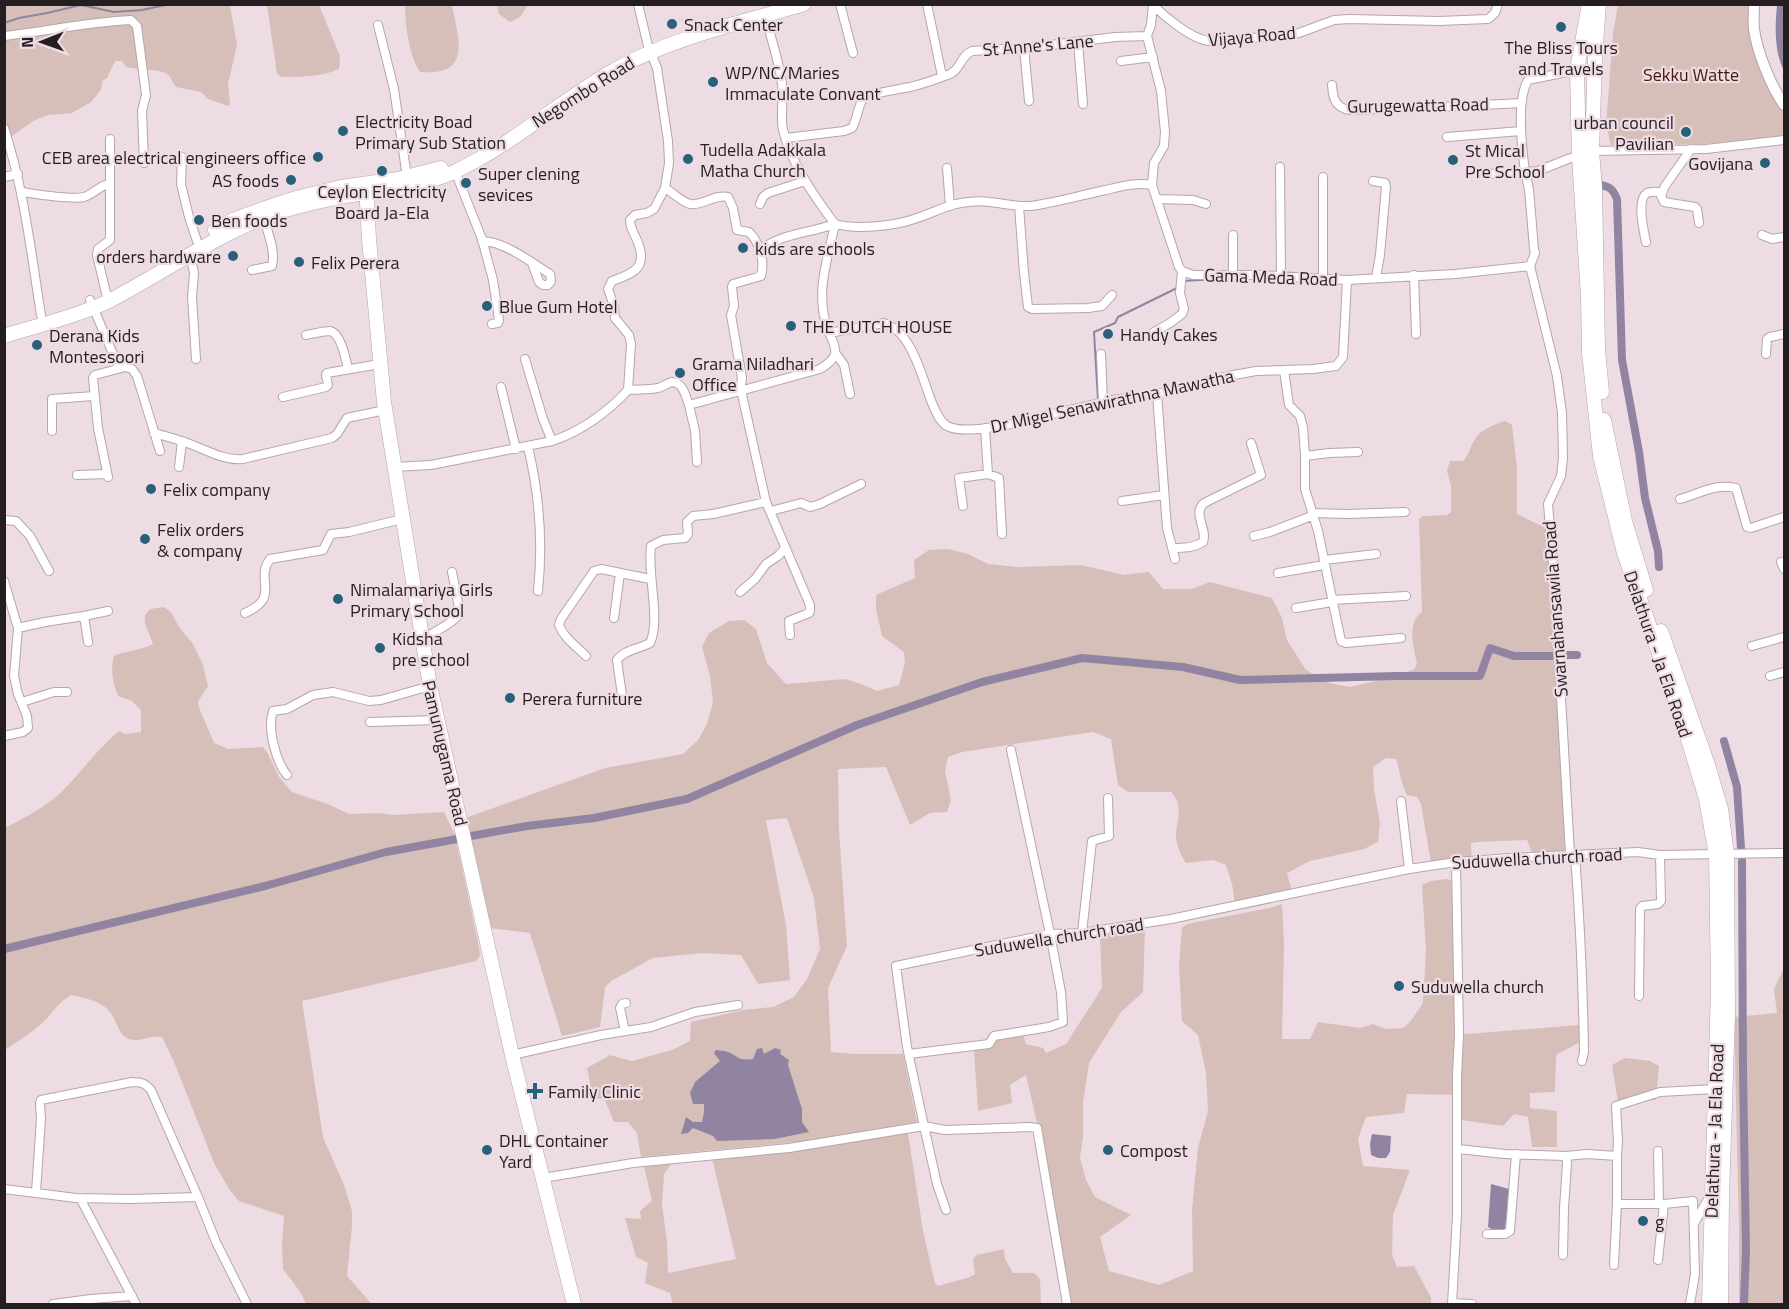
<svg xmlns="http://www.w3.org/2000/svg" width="1789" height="1309" font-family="'Titillium Web',sans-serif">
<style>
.green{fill:#d6bfb8}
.water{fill:#9084a2}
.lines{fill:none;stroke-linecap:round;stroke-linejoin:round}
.stream{stroke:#9084a2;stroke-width:2}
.canal{stroke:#9084a2;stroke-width:8}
.minor-casing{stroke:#b6a5ac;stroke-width:10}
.tertiary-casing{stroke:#b6a5ac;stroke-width:12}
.primary-casing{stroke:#b6a5ac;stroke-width:15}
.trunk-casing{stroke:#b6a5ac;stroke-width:15}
.minor{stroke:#fff;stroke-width:8}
.tertiary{stroke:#fff;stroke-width:10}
.primary{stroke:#fff;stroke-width:14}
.trunk{stroke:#fff;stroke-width:14}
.poi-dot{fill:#28607a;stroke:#eedce4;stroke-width:2}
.labels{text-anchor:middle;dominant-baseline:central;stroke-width:4.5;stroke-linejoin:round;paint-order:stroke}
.poi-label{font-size:18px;fill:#251e21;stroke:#eedce4;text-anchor:start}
.street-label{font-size:18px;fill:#251e21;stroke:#eedce4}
.park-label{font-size:18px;fill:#48190a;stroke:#eedce4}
</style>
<rect width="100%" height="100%" fill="#eedce4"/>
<path class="green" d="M5,5H230L237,45L228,84L230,104L228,106L208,99L201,92L176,87C173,83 171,77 167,74C157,68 137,70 126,67L122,61H115L107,78L103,80L101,90L91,102L72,113L48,115L33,121L11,137L5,139Z
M267,5H319L340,56L339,69C321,77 300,77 281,77L277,74Z
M405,5H452C458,39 473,76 420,72C409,55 405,25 405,5Z
M528,5L520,17L510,22L499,14L497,5Z
M1618,5H1753L1755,44L1784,103V136L1704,144L1611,145L1606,125L1613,33Z
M1505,421L1512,425L1517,468V514L1546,528L1549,537L1566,853L1533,855L1527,840L1479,842L1471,843L1472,863L1432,869L1421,804L1417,797L1407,795C1401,784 1400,771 1396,759L1386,758L1373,767L1374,789L1380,823L1378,842L1364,849L1310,861L1287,873L1292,892L1235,904L1232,884L1226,865L1213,860L1186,863C1181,855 1176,845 1176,835C1177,818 1184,806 1171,792H1128L1118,785L1111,739L1093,732L962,752L948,757L945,771L951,800L947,812L930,813L910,825L886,767L838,769L839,831L847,946L828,988L831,1052L855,1054H903L917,1122L827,1139L641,1157L637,1133L628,1122H614L604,1098L593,1099L587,1068L610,1055L632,1061L672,1050L690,1041L691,1022L743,1010L773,1007L794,997L807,979L820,949L814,898L787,818L766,820L786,925L790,980L758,984L741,955L702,953L653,958L611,981L605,987L600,1027L562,1036L530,933L490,928L463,819L605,768L683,754L698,740L707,724L713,702L710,676L702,647L709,633L729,621L744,620L756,629L767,663L786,684L845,679L861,684L877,691L899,685L905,663L904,652L882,636L876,609V595L915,578L914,560L929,550L948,549L968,554L988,564L1019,567L1081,565L1124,575L1149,572L1163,589H1192L1210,582L1272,598L1282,618L1287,640L1306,670L1329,683L1350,687L1397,676L1414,669L1417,664C1414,648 1406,623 1422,612L1419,519L1423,516L1447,515L1451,512V486L1447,471L1450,461H1463C1470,453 1470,447 1475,439C1480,430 1495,424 1505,421Z
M164,607L171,612L179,627L193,644L203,665L208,686C205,691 199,698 198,703C197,705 212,737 214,743L228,749L263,747L268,754L279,777L292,792L330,805L349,814L380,813L393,815L444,812L455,835L479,947L480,956L476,961L302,1001L323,1137L344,1185L352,1211V1226L347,1276L370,1302V1304H306L301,1293L283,1269L282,1245L284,1216L239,1201L229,1189L214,1163L174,1062L162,1037C151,1034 141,1043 129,1039C118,1036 117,1020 110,1012C102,1001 84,998 71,995C57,1003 52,1015 40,1025C29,1035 16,1042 5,1050V828C22,819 42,809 57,796C79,776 95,751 119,731L125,734L141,732V710L132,701L118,696C113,683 110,670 114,656C127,650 140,651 153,644L145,623V615L150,609Z
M1446,879L1451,880L1454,923V1035L1580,1025V1042L1556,1055L1555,1092L1530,1093V1108L1557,1111V1147H1532L1528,1117L1514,1114L1503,1126L1461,1120V1095L1407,1094L1404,1113L1366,1117L1358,1139L1363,1166L1410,1170L1393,1215L1392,1254L1397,1267L1414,1266L1431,1298V1304H1071L1050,1179L1026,1075L1010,1085L1012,1103L978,1111L974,1050L992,1048L996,1039L1023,1034L1026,1044L1043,1048L1046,1053L1066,1044L1102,988L1100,936L1145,928L1143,992L1121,1012L1089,1063L1083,1102V1137L1080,1158L1086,1180L1095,1197L1131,1215L1100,1237L1109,1271L1159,1285L1193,1271L1192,1209L1198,1148L1208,1111L1206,1073L1198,1035L1182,1021L1179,966L1182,928L1187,924L1269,908L1282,904L1284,943L1282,1039H1310L1318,1022L1360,1028L1373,1024L1386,1029L1403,1028L1410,1022L1423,1003L1426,951L1422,885L1431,881Z
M1784,968V1304H1739V1228L1734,1017L1777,1013L1774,989Z
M1625,1058L1650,1061L1659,1066L1656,1100L1618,1102L1612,1065Z
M908,1133L923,1231L935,1283L938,1286L970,1277L975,1274L973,1259L977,1255L1004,1249L1005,1259L1013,1273H1034L1040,1279L1041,1304H673L670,1293L645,1283L648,1263L636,1257L625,1218L641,1219L640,1211L652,1201L644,1166L672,1163L664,1174L662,1205L667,1242L668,1273L736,1259L712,1158L791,1152Z"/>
<path class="water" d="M1777,5H1784V71C1774,51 1775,27 1777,5Z
M762,1048L764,1054L775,1048L781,1050L780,1054L789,1060L788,1065L802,1109V1122L809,1132L775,1139L717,1141L713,1136L693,1128L688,1133L681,1134L686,1117L693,1122H702L704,1112V1104H693L690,1093L695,1082L720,1061L714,1053L716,1050C720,1051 724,1050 728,1052C741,1057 736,1061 753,1059L757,1049Z
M1372,1134L1391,1136L1390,1152L1386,1158H1378L1371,1155L1370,1144Z
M1491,1184L1509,1189L1505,1229L1494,1230L1488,1227Z"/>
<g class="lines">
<path class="stream" d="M4,23L19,18L47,13L81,5L114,12L142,10L170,4
M1183,281L1216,279
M1061,408L1098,400L1094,332L1115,323L1118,317L1179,287"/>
<path class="canal" d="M1601,185C1611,187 1613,190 1617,199L1622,360L1639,452L1645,498L1658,551L1659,567
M1565,655H1577
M1724,741L1737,787L1741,848
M471,836L527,826L594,818L687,799L857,725L982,682L1082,658L1183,667L1240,680L1397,676H1480L1490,648L1514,656H1552
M1742,861L1743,1071L1746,1251L1744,1302
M4,949L265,886L386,852L457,839"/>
<defs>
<path id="minor" d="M840,4L853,53
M927,4L942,76
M1152,4C1165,17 1190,38 1208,41L1280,36L1299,33L1334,20L1349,19L1439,21L1488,19L1495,13L1498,4
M765,16C771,38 779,61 782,84C784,100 780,115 783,130C791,163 815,198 835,224C857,230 896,226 917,218C930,214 943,207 956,204C966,202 978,200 989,202C1003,203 1015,207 1030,206C1055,203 1081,195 1106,190C1122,186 1136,182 1152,185L1179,267L1182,271L1193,275H1259L1347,280L1455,274L1530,266
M378,25L394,89L407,177
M4,36C47,31 88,22 131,20L137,26L146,95L142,111L144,163
M1078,42L1083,104
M1024,47L1029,101
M1121,61L1153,57
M1332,85C1333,98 1335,108 1350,110L1441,107L1522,103
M4,128C24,189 31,252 41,315
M1447,137L1521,131
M786,138L844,131L852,128C858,118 857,107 864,97C879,92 894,90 910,87C923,84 937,79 950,74C961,69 960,56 972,51L1034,47L1115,37L1147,36
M1691,149L1665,186L1661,196L1664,202L1695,207L1697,209L1699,223
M182,157L181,184L189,217L197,241
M1280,167L1281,277
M947,168L950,206
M455,171L482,239L493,280L499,320L498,323L492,324
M1485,174L1525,172C1522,148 1516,101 1528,80L1577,70
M4,177L18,174
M1373,181L1385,183L1386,187L1380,255L1376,278
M1152,185L1154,163L1164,146L1165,132L1161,91L1147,36L1151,25L1153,5
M665,188C672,192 682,202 690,204C703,206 714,194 728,197L733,208L737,230L749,232C760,243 765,261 761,276L733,284L732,287L734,306L731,315L742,378L740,391
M22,192C36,194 72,200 84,197C94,194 100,185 109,184
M1158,199L1193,200L1206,204
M760,204L763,197L768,193L805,181
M1019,206L1024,273L1028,307L1032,309L1088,308L1102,306L1112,295
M835,224C827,262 814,294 829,333L884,323C912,331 922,378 932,403C935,410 939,421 947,426C960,433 987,428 1002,426L1112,400L1157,394L1228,376L1256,371L1313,369L1336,366L1343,357L1347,280
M1233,235V275
M1762,235L1772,239L1784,237
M482,241C504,241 532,263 550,274L551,281L548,285H543L539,282L532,263
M1646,242C1644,232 1636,200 1647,193C1651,191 1658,192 1662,192
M761,249C783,233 810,233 835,224
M190,255L194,273L192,297L196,359
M252,270L272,266C276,250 267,231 263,216
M1414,275L1416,334
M1323,279V177
M106,293L97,255L98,249L110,240V139
M90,300L119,368
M1154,332L1170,323L1182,314L1184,309L1180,293L1182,271
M306,335C313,334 323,331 330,331C341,333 346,360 348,369
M836,354L844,365L850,394
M1101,354L1103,402
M1766,354L1767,339L1770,337L1784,334
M525,359L543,419L552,441
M1284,370L1289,405L1300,416L1303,427L1305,456V489L1318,531L1341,641L1346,643L1401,638
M501,387L516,449
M628,390L631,344L629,335L615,318L614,306L608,289L612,281C636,273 649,266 636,238C633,232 630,227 630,220L635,215L647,213L654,209L665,188L669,163L668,141L657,68L648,46L638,4
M741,390L766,502L810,605V611L809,613L789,621L790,635
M1157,394L1167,528L1175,559
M283,397L326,387L328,385L326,375L327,373L380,364
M689,405L695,431L697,462
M985,428L988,474
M52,431V399L94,396
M154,433C165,436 177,439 187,443C205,449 223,461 243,459L332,438L337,434L347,418L385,410
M528,447C539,493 543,543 538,591
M1305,456L1329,453L1358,452
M179,467L182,441
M393,467L431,465L552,441C580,432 608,412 628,390C638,389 648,390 658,388C663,387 667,383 672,382C683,382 686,397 689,405L820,369C838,358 839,352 829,333
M77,475L107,474
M108,477L98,428L93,378L95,375L125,367L132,369L137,376L160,451
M1680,499C1699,494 1715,483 1736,488L1747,527L1751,528L1784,517
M1122,501L1164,495
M963,506L959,478L988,474L999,478L1002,534
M771,511L801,503L810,507L820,504L861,484
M1313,513L1347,514L1405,512
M4,520L16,521L30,536L49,571
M1254,536L1270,532L1314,515
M1172,548C1183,548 1193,548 1203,542C1208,529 1192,514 1204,503L1261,475L1251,443
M1324,560L1376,554
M1781,562L1784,569
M1278,573L1324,565
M4,581L18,628L14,676L18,694L27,716L28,728L23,732L4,736
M740,592L755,579L766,564L778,556L785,548
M1332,600L1406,596
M1296,608L1332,602
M245,613C282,597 254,580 270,559L323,550L331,534L349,532L402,519
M84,616L108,611
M614,618L620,573
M18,628L45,622L84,616L88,642
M422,640C433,632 454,623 460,613L452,572
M1752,646L1784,637
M586,656C576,646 564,638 559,625L561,619L594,571L601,569L650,579
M1770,676L1784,672
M622,695L617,660C624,650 639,649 650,643C661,620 647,574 651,546L663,540L685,538L688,534L687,522L693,516L713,514L766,502
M22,702L54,692H67
M370,722L437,720
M287,775C276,762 267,728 273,711L287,709L313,695L333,692L369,701L381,700L430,686
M1401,801L1409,869
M1570,854L1554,575L1548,504L1561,476L1563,458L1562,413L1557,376L1530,266L1535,253L1534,249L1529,189L1525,172L1538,171L1568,159L1592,151L1706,149L1784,140
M1575,855C1580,921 1583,986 1584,1052L1582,1061
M1082,933L1092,841L1109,836L1108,798
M1639,996L1640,909L1642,906L1658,904L1661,901L1660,855
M625,1031L620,1008L622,1004L626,1003
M909,1054L989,1044L994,1036L1049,1027L1063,1022L1061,992L1050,934L1011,750
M512,1055L601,1035L651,1027L695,1012L738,1005
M1458,1149L1505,1154L1566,1156L1567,1163L1564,1208L1563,1255
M1658,1151L1659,1204
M1566,1156L1587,1154L1617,1156L1618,1142L1616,1106L1660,1092L1715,1089
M543,1178L633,1163L789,1148L924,1126L907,1047L896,966L1050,934L1082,933L1171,919L1409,869L1456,862L1509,858L1638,852L1660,855L1784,853
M4,1189L76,1198L131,1199L198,1197
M36,1192L41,1119L40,1103L41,1100L132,1082C141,1082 145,1083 151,1090L198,1197L216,1242L247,1304
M80,1198L136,1304
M1617,1204H1664L1693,1201L1695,1274L1690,1304
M946,1210L937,1184L924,1126L945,1130L1029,1127L1037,1128L1067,1304
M1695,1222L1707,1201
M1487,1234H1505L1510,1231L1516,1154
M1658,1260L1664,1204
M1614,1265L1617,1202V1156
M1452,1303L1472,1304
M53,1304L91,1299L132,1296
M1452,1304L1457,1215V1075L1459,1035L1456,862"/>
<path id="tertiary" d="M1754,4C1754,12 1753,21 1754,29C1757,52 1771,86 1784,105"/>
<path id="primary" d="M1589,4L1577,70L1579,156L1588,297L1589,352L1600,456L1624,553L1681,716L1706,799L1716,855L1718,987L1709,1304
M1599,4L1595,57L1592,151L1595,188L1598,350L1602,392
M366,184L369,239L384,402L430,686L512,1055L574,1304
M1604,420L1625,521L1646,590
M1661,631L1708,765L1721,809L1727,855L1728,1014L1722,1196L1721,1304"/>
<path id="trunk" d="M215,230L235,219L280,203L300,197L341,187L398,179L441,168
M4,336C39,325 75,317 107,302C160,275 207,240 263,218C288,208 315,202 341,197C380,190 420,188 456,171C513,144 561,100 616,69C674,37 741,23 804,4"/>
</defs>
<use href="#minor" class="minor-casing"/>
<use href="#tertiary" class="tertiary-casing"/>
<use href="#primary" class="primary-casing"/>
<use href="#trunk" class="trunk-casing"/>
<use href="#minor" class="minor"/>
<use href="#tertiary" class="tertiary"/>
<use href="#primary" class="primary"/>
<use href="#trunk" class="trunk"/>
</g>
<g class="poi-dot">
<circle cx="672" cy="24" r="6"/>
<circle cx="1561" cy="27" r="6"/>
<circle cx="713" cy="82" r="6"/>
<circle cx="343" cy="131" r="6"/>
<circle cx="1686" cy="132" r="6"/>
<circle cx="318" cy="157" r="6"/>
<circle cx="688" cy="159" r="6"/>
<circle cx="1453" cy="160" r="6"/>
<circle cx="1765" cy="163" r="6"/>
<circle cx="382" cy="171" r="6"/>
<circle cx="291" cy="180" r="6"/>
<circle cx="466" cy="183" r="6"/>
<circle cx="199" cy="220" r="6"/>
<circle cx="743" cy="248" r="6"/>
<circle cx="233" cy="256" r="6"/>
<circle cx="299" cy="262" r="6"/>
<circle cx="487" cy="306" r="6"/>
<circle cx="791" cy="326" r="6"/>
<circle cx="1108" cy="334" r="6"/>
<circle cx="37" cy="345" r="6"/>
<circle cx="680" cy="373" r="6"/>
<circle cx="151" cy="489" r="6"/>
<circle cx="145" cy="539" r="6"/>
<circle cx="338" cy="599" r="6"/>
<circle cx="380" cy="648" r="6"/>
<circle cx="510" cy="698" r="6"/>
<circle cx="1399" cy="986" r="6"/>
<path d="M532 1082h6v6h6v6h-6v6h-6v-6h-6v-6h6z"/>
<circle cx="487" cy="1150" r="6"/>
<circle cx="1108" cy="1150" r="6"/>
<circle cx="1643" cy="1221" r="6"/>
</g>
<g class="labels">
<g class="poi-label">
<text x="684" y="24">Snack Center</text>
<text x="1561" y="47" text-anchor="middle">The Bliss Tours<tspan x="1561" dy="21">and Travels</tspan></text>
<text x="725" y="72">WP/NC/Maries<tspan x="725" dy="21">Immaculate Convant</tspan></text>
<text x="355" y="121">Electricity Boad<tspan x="355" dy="21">Primary Sub Station</tspan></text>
<text x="1674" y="122" text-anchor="end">urban council<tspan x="1674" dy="21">Pavilian</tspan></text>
<text x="700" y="149">Tudella Adakkala<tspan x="700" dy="21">Matha Church</tspan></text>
<text x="1465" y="150">St Mical<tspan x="1465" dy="21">Pre School</tspan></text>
<text x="306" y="157" text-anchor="end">CEB area electrical engineers office</text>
<text x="1753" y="163" text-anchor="end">Govijana</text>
<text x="478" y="173">Super clening<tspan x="478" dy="21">sevices</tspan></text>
<text x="279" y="180" text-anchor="end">AS foods</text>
<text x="382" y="191" text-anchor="middle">Ceylon Electricity<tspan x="382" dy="21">Board Ja-Ela</tspan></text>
<text x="211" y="220">Ben foods</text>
<text x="755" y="248">kids are schools</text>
<text x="221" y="256" text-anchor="end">orders hardware</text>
<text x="311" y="262">Felix Perera</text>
<text x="499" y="306">Blue Gum Hotel</text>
<text x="803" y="326">THE DUTCH HOUSE</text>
<text x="1120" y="334">Handy Cakes</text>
<text x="49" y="335">Derana Kids<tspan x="49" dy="21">Montessoori</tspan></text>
<text x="692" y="363">Grama Niladhari<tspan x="692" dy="21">Office</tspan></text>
<text x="163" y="489">Felix company</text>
<text x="157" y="529">Felix orders<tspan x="157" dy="21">&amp; company</tspan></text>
<text x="350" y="589">Nimalamariya Girls<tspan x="350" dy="21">Primary School</tspan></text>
<text x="392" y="638">Kidsha<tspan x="392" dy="21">pre school</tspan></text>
<text x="522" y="698">Perera furniture</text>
<text x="1411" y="986">Suduwella church</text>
<text x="548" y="1091">Family Clinic</text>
<text x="499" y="1140">DHL Container<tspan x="499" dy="21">Yard</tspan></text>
<text x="1120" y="1150">Compost</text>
<text x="1655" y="1221">g</text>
</g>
<g class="street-label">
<text transform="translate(1252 36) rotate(-5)">Vijaya Road</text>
<text transform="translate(1038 45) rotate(-5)">St Anne's Lane</text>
<text transform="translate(583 92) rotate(-32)">Negombo Road</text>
<text transform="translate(1418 105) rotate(-1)">Gurugewatta Road</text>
<text transform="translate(1271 277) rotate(2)">Gama Meda Road</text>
<text transform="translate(1112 401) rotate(-12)">Dr Migel Senawirathna Mawatha</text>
<text transform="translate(1555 609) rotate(-94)">Swarnahansawila Road</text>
<text transform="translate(1658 654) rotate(71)">Delathura - Ja Ela Road</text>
<text transform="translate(445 753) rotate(77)">Pamunugama Road</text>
<text transform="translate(1537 858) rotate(-3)">Suduwella church road</text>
<text transform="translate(1059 937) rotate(-9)">Suduwella church road</text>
<text transform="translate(1714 1131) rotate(-88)">Delathura - Ja Ela Road</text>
</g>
<g class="park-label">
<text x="1691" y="74">Sekku Watte</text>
</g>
</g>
<rect width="1789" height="1309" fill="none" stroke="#251e21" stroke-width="12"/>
<g transform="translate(42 42) rotate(269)" stroke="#eedce4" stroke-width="4.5" paint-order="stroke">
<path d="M0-4.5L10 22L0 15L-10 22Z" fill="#251e21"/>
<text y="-9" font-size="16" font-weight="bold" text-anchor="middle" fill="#251e21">N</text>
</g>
</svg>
